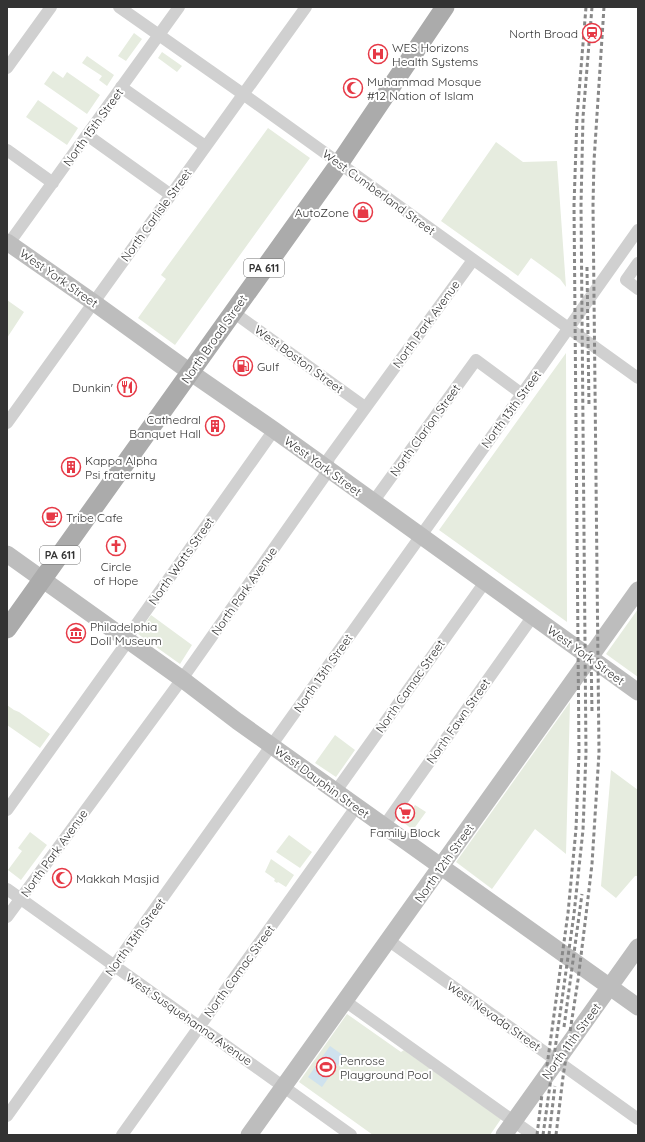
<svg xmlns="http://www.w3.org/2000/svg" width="645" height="1142" font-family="Quicksand,sans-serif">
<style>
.green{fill:#e6ecdf}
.water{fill:#cfe2ee}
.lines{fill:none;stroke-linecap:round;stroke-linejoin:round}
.street{stroke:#d0d0d0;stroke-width:12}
.secondary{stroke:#bdbdbd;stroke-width:17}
.primary{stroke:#ababab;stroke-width:19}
.rail{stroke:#888;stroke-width:3;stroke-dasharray:4 3;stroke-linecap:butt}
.labels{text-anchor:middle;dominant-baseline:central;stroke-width:4;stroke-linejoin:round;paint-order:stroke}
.shield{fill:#fff;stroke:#707070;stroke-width:1}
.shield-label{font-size:11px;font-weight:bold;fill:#333}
.poi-label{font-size:12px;fill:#333;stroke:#fff;text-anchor:start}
.street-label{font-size:12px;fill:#333;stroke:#fff}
</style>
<rect width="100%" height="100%" fill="#fff"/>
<path class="green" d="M134,33L142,39L126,61L118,56Z
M162,52L182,66L177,72L158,58Z
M87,56L114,75L107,86L99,80L102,76L82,63Z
M53,71L63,78L67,72L100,95L87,114L44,84Z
M38,100L78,128L67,145L26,117Z
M268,128L310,158L175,345L138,318L166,279L161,275Z
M496,142L523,162L557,161L566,287L560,279L531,258L518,276L441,221Z
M7,300L24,312L7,338Z
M566,353L567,622L439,530Z
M638,609V677L606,654Z
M151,615L192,645L180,664L138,634Z
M570,702L566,854L535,829L492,889L456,862Z
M7,705L14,710L19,712L50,734L40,748L7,725V720L8,718L7,717Z
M335,735L355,750L336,777L315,763Z
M611,770L638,790V876H635L616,898L601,886Z
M415,805L426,812L413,830L403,822Z
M30,832L47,845L21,880L8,870L22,851L18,848Z
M289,835L312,852L300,868L276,852Z
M271,859L294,875L286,887L278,882L277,883L274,881L275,879L265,872Z
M347,1014L401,1052L404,1050L501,1119L490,1135H373L299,1082Z"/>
<path class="water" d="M330,1046L344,1056L322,1087L308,1077Z"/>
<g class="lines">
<path class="street" d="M119,7L243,94L638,378
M7,68L51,7
M121,87L205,146
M87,135L171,195
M7,150L53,183
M7,246L179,7
M638,263L626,280L638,289
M233,312L365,407
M7,423L306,7
M373,502L476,360L522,394
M336,791L485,582
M7,810L128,641L131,632L274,430
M384,826L533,616
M7,889L351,1135
M7,917L182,679L324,477L329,458L473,260
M388,940L638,1119
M345,1001L533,1135
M7,1116L522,394L638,230
M122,1135L357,806"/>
<path class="secondary" d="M7,242L93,302L190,372L274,430L638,692
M7,554L182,679L237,721L638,1007
M249,1135L638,590
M504,1135L638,947"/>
<path class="primary" d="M7,629L339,164L445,7"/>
<path class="rail" d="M587,267L589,407
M591,651L592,713
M564,1027L582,894
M546,1073L568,913L576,829L579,753L574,205L577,117L586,7
M537,1135L542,1094
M543,1135L574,914L583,830L586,753L581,205L583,117L592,7
M549,1135L555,1086
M556,1135L563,1077L578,980L586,915L592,864L599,753L593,205L594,161L604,7"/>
</g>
<defs>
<symbol id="station-ring" viewBox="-11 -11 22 22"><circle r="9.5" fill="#fff" stroke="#e63946" stroke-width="1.5"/><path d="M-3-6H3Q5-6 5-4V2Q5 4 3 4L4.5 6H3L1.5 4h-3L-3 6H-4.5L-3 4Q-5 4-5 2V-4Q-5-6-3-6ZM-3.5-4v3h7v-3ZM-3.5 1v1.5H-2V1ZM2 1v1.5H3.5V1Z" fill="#e63946"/></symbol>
<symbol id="hospital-ring" viewBox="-11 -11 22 22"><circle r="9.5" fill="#fff" stroke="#e63946" stroke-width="1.5"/><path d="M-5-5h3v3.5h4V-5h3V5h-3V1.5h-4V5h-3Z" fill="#e63946"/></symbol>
<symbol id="mosque-ring" viewBox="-11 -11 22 22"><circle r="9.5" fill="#fff" stroke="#e63946" stroke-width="1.5"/><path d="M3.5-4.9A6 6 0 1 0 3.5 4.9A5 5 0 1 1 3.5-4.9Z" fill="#e63946"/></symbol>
<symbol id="shop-ring" viewBox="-11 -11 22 22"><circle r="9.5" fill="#fff" stroke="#e63946" stroke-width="1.5"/><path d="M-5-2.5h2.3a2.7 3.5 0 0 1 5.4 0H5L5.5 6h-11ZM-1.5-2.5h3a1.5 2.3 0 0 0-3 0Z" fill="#e63946"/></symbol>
<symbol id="fuel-ring" viewBox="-11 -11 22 22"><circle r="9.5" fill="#fff" stroke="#e63946" stroke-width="1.5"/><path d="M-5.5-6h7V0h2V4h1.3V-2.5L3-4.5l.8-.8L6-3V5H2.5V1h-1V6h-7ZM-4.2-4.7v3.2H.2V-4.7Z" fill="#e63946"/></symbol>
<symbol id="restaurant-ring" viewBox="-11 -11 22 22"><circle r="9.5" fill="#fff" stroke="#e63946" stroke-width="1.5"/><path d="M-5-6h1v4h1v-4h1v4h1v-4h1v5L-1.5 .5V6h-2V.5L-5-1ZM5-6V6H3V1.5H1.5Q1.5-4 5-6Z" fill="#e63946"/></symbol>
<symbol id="building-ring" viewBox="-11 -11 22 22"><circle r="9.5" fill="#fff" stroke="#e63946" stroke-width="1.5"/><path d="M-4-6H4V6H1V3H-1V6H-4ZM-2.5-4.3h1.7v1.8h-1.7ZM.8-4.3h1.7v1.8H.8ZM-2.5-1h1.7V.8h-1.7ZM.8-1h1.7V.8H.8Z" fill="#e63946"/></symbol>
<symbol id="cafe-ring" viewBox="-11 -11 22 22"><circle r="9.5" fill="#fff" stroke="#e63946" stroke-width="1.5"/><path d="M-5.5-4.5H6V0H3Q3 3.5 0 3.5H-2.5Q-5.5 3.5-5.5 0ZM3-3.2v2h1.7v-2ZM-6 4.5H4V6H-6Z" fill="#e63946"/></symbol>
<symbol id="church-ring" viewBox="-11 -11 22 22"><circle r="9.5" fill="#fff" stroke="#e63946" stroke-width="1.5"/><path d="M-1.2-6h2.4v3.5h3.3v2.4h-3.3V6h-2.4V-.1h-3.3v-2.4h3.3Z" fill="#e63946"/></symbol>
<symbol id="museum-ring" viewBox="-11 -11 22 22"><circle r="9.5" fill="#fff" stroke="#e63946" stroke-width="1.5"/><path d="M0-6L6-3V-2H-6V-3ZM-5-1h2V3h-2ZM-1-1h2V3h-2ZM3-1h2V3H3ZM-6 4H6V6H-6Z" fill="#e63946"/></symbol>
<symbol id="supermarket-ring" viewBox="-11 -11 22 22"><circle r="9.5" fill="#fff" stroke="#e63946" stroke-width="1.5"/><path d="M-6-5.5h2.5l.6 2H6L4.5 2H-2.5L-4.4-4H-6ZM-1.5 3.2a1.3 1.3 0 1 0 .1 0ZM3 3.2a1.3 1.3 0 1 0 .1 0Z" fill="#e63946"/></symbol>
<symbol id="stadium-ring" viewBox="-11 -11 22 22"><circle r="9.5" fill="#fff" stroke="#e63946" stroke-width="1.5"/><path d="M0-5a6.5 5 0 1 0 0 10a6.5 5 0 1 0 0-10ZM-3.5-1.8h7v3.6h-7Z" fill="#e63946"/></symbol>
</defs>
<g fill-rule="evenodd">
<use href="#station-ring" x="581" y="22" width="22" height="22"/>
<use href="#hospital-ring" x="367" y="43" width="22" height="22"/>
<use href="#mosque-ring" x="342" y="77" width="22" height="22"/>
<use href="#shop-ring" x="352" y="201" width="22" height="22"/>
<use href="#fuel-ring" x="232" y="355" width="22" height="22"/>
<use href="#restaurant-ring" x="116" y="376" width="22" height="22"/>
<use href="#building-ring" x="204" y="415" width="22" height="22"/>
<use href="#building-ring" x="60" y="456" width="22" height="22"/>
<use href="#cafe-ring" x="41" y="506" width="22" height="22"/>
<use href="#church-ring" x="105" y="535" width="22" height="22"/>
<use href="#museum-ring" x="65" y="622" width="22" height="22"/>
<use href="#supermarket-ring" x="394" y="802" width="22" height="22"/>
<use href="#mosque-ring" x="51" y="867" width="22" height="22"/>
<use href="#stadium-ring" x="315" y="1056" width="22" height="22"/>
</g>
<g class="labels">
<g class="shield">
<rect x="244" y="259" width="40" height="18" rx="3"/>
<rect x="40" y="546" width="40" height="18" rx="3"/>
</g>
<g class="shield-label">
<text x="264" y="268">PA 611</text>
<text x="60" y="555">PA 611</text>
</g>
<g class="poi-label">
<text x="578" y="33" text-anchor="end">North Broad</text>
<text x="392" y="47">WES Horizons<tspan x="392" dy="14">Health Systems</tspan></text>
<text x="367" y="81">Muhammad Mosque<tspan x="367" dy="14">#12 Nation of Islam</tspan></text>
<text x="349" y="212" text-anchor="end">AutoZone</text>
<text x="257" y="366">Gulf</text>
<text x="113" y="387" text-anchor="end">Dunkin'</text>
<text x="201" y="419" text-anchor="end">Cathedral<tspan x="201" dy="14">Banquet Hall</tspan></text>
<text x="85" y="460">Kappa Alpha<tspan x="85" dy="14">Psi fraternity</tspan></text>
<text x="66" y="517">Tribe Cafe</text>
<text x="116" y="566" text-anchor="middle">Circle<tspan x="116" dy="14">of Hope</tspan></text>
<text x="90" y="626">Philadelphia<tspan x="90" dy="14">Doll Museum</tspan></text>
<text x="405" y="832" text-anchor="middle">Family Block</text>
<text x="76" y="878">Makkah Masjid</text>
<text x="340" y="1060">Penrose<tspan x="340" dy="14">Playground Pool</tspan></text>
</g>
<g class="street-label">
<text transform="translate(93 127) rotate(-54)">North 15th Street</text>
<text transform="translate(379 192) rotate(36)">West Cumberland Street</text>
<text transform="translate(156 215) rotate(-54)">North Carlisle Street</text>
<text transform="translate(59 278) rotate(35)">West York Street</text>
<text transform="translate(426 324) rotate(-54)">North Park Avenue</text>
<text transform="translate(214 339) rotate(-55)">North Broad Street</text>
<text transform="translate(299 359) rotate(36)">West Boston Street</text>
<text transform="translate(511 409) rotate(-54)">North 13th Street</text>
<text transform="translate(425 430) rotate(-54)">North Clarion Street</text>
<text transform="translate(323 466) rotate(36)">West York Street</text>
<text transform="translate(181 561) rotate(-55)">North Watts Street</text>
<text transform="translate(244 591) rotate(-55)">North Park Avenue</text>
<text transform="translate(586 655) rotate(36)">West York Street</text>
<text transform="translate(323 673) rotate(-55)">North 13th Street</text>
<text transform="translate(410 686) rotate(-55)">North Camac Street</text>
<text transform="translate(458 721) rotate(-55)">North Fawn Street</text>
<text transform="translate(322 782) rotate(36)">West Dauphin Street</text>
<text transform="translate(54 853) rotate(-54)">North Park Avenue</text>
<text transform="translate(444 863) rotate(-55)">North 12th Street</text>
<text transform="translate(135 937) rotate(-54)">North 13th Street</text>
<text transform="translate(239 971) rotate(-54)">North Camac Street</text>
<text transform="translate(494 1016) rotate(35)">West Nevada Street</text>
<text transform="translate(189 1019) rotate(35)">West Susquehanna Avenue</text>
<text transform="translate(571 1041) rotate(-54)">North 11th Street</text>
</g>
</g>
<rect width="645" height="1142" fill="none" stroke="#333333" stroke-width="16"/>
</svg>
